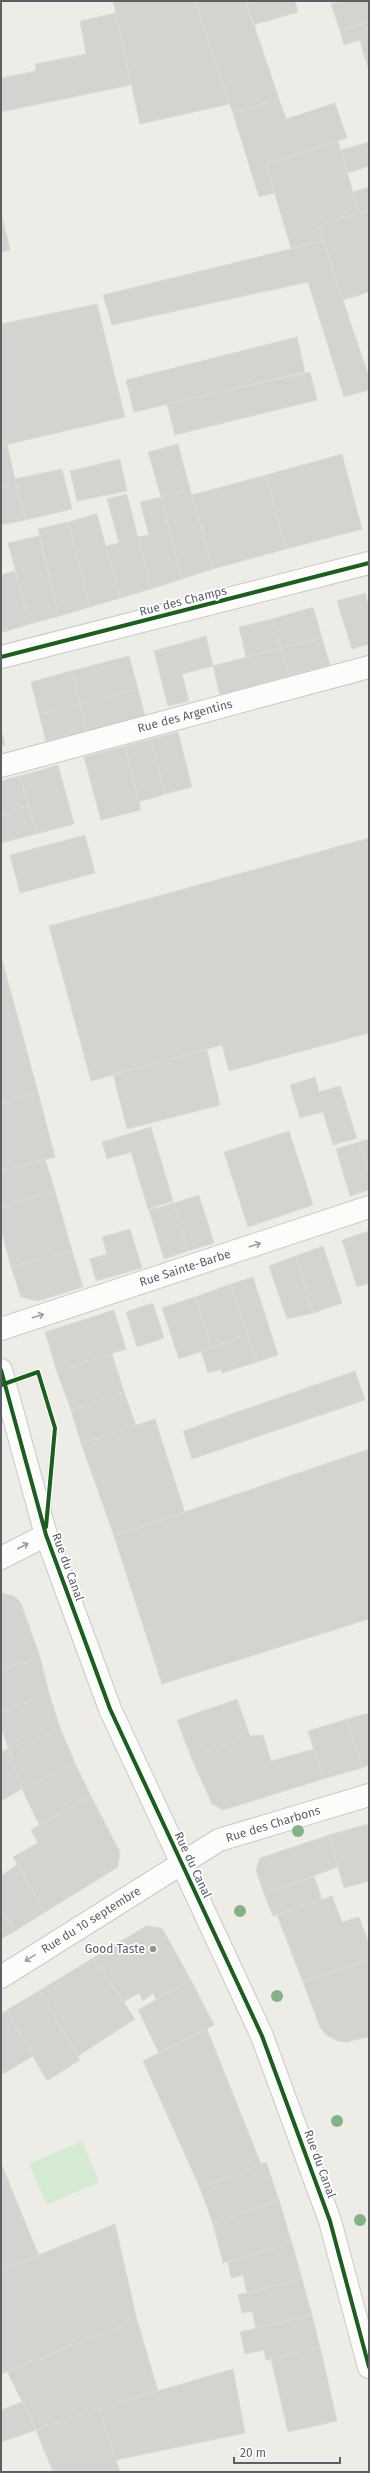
<svg xmlns="http://www.w3.org/2000/svg" width="370" height="2473" font-family="'Fira Sans',sans-serif">
<style>
.green{fill:#d4ead2}
.building{fill:#d4d3d0;stroke:#dcdbd6}
.lines{fill:none;stroke-linecap:round;stroke-linejoin:round}
.street-casing{stroke:#c9c9c8;stroke-width:24}
.street{stroke:#fcfcfb;stroke-width:22}
.cycleway-casing{stroke:#fff;stroke-width:6}
.cycleway{stroke:#1b5e20;stroke-width:4}
.tree{fill:#84b285}
.oneway{stroke:#9c9ea2}
.poi-dot{fill:#8f9193;stroke:#fff;stroke-width:1.5}
.labels{text-anchor:middle;dominant-baseline:central;stroke-width:3.5;stroke-linejoin:round;paint-order:stroke}
.street-label{font-size:12px;fill:#5c6066;stroke:#fff}
.poi-label{font-size:12px;fill:#5c6066;stroke:#fff;text-anchor:end}
</style>
<rect width="100%" height="100%" fill="#edece7"/>
<path class="green" d="M82,2141L99,2182L47,2205L29,2164Z"/>
<path class="building" d="M113,1H195L230,104L140,124Z
M195,1H246L279,99L233,113Z
M246,1H295L298,12L253,25Z
M340,1H369V22L340,30L331,4Z
M116,13L131,85L1,112V78L36,71L35,64L86,54L80,21Z
M369,22V54L364,55L360,40L344,45L340,30Z
M369,54V70L364,55Z
M279,99L286,119L335,103L347,138L266,164L275,193L259,197L233,113Z
M338,141L359,213L319,226L323,241L291,248L266,164Z
M369,142V166L348,173L341,150Z
M369,187V210L359,213L353,192Z
M369,210V292L343,300L319,226Z
M1,211L10,250L1,252Z
M323,241L369,377V390L344,397L308,282L112,325L103,295Z
M97,304L125,417L1,446V324Z
M297,337L305,372L134,412L126,380Z
M310,372L317,400L175,435L167,404Z
M7,444L16,484L1,488V446Z
M178,444L190,489L161,497L148,452Z
M342,454L362,529L286,549L266,475Z
M120,459L127,491L77,501L70,471Z
M62,469L72,509L25,520L15,479Z
M266,475L286,549L213,569L192,495Z
M16,484L25,520L1,525V488Z
M190,489L213,569L182,579L161,497Z
M127,494L151,589L120,598L106,546L119,543L107,499Z
M161,497L182,579L151,589L138,537L149,535L140,502Z
M97,514L120,598L90,607L68,522Z
M68,522L90,607L59,616L38,529Z
M39,536L59,616L30,624L8,543Z
M15,571L30,624L1,633V575Z
M365,593L369,606V644L352,649L337,601Z
M313,607L322,638L281,648L272,619Z
M272,619L281,648L246,657L239,627Z
M206,636L213,666L182,674L189,701L168,706L154,651Z
M322,638L330,665L289,676L281,648Z
M281,648L289,676L220,695L213,666Z
M129,656L138,689L80,704L71,671Z
M71,671L80,704L39,714L31,682Z
M138,689L145,716L87,731L80,704Z
M80,704L87,731L46,741L39,714Z
M1,729L5,745L1,746Z
M178,732L192,787L165,794L151,739Z
M151,739L165,794L139,802L125,746Z
M125,746L141,810L101,820L84,757Z
M58,765L74,824L36,834L20,776Z
M20,776L29,806L1,814V781Z
M29,806L36,834L1,843V814Z
M85,835L95,873L20,893L10,855Z
M369,838V1033L229,1071L222,1045L91,1081L49,926Z
M1,956L38,1092L1,1102Z
M207,1050L220,1105L127,1129L113,1074Z
M315,1077L319,1092L340,1086L357,1138L333,1145L323,1112L300,1118L290,1085Z
M38,1092L55,1157L1,1171V1102Z
M151,1127L173,1201L148,1209L131,1152L107,1159L102,1142Z
M289,1131L313,1205L248,1227L224,1152Z
M369,1139V1173L359,1142Z
M359,1142L369,1173V1190L350,1196L336,1149Z
M45,1159L55,1191L1,1206V1171Z
M55,1191L72,1251L11,1267L1,1229V1206Z
M199,1195L214,1243L188,1251L174,1203Z
M174,1203L188,1251L164,1259L149,1210Z
M130,1229L142,1268L96,1281L90,1259L107,1254L102,1237Z
M369,1231V1283L357,1287L342,1240Z
M323,1246L342,1303L313,1313L296,1256Z
M72,1251L83,1287L38,1301L21,1297L11,1267Z
M296,1256L313,1313L287,1319L269,1266Z
M253,1277L278,1355L257,1362L231,1284Z
M231,1284L248,1335L212,1348L195,1297Z
M195,1297L212,1348L179,1359L162,1308Z
M153,1303L164,1338L137,1347L126,1312Z
M114,1310L126,1349L57,1372L45,1332Z
M248,1335L257,1362L222,1373L221,1369L208,1373L201,1351Z
M112,1354L124,1392L71,1410L57,1372Z
M355,1371L365,1400L192,1459L183,1431Z
M124,1392L136,1425L81,1443L71,1410Z
M155,1419L185,1513L114,1536L81,1443Z
M369,1449V1619L162,1684L114,1536Z
M1,1593L14,1596L21,1603L40,1657L1,1669Z
M40,1657L49,1693L1,1711V1669Z
M49,1693L61,1730L8,1749L1,1727V1711Z
M237,1699L250,1736L191,1757L177,1720Z
M369,1713V1765L362,1768L347,1719Z
M347,1719L362,1768L323,1779L308,1731Z
M61,1730L75,1763L22,1789L8,1749Z
M263,1735L271,1761L314,1749L323,1779L223,1810L212,1804L191,1757L250,1736Z
M8,1749L22,1789L1,1801V1752Z
M75,1763L91,1796L39,1825L22,1789Z
M91,1796L120,1852L118,1867L45,1912L13,1857L38,1843L31,1830Z
M368,1824L369,1881L344,1888L329,1835Z
M329,1835L338,1867L264,1894L256,1870L260,1858Z
M18,1864L45,1912L15,1931L1,1909V1876Z
M314,1877L322,1899L273,1916L264,1894Z
M332,1896L342,1922L359,1917L369,1944V1960L303,1982L277,1915Z
M1,1909L15,1931L1,1939Z
M146,1926L162,1928L191,1980L156,1999L153,1993L143,2001L139,1993L124,2002L93,1958Z
M93,1958L135,2019L78,2056L39,1991Z
M369,1960V2039L368,2037L346,2042L338,2041L326,2035L320,2027L303,1982Z
M191,1980L214,2025L159,2053L138,2010Z
M39,1991L80,2060L47,2081L7,2010Z
M7,2010L33,2056L3,2074L1,2070V2014Z
M207,2029L261,2164L200,2188L143,2061Z
M266,2162L279,2200L213,2224L200,2188Z
M1,2163L39,2256L1,2270Z
M279,2200L292,2243L223,2263L213,2224Z
M115,2224L137,2320L1,2374V2270Z
M292,2243L302,2279L247,2293L243,2275L231,2278L228,2262Z
M302,2279L312,2315L256,2328L252,2311L242,2313L238,2295Z
M312,2315L320,2347L266,2360L264,2350L245,2354L240,2332Z
M137,2320L158,2391L99,2408L36,2430L7,2371Z
M320,2347L337,2421L288,2432L271,2359Z
M233,2369L245,2433L116,2460L99,2408Z
M22,2402L36,2430L1,2442V2410Z
M99,2408L120,2472H53L36,2430Z"/>
<g class="lines">
<defs>
<path id="street" d="M1,657L369,563
M1,766L369,667
M1,1329L369,1207
M1,1370L46,1535L110,1709L262,2036L330,2221L369,2367
M1,1558L46,1535
M1,1977L219,1840L369,1795"/>
</defs>
<use href="#street" class="street-casing"/>
<use href="#street" class="street"/>
<defs>
<path id="cycleway" d="M1,657L369,563
M1,1370L46,1535L110,1709L262,2036L330,2221L369,2367
M1,1385L38,1372L55,1428L46,1527"/>
</defs>
<use href="#cycleway" class="cycleway-casing"/>
<use href="#cycleway" class="cycleway"/>
</g>
<g class="tree">
<circle cx="298" cy="1831" r="6"/>
<circle cx="240" cy="1911" r="6"/>
<circle cx="277" cy="1996" r="6"/>
<circle cx="337" cy="2121" r="6"/>
<circle cx="360" cy="2220" r="6"/>
</g>
<defs><path id="oneway-shaft" d="M-6 0H5M1.5-3L5.5 0L1.5 3" fill="none" stroke-width="1.6" stroke-linecap="round" stroke-linejoin="round"/></defs>
<g class="oneway">
<use href="#oneway-shaft" transform="translate(255 1245) rotate(-18)"/>
<use href="#oneway-shaft" transform="translate(38 1316) rotate(-18)"/>
<use href="#oneway-shaft" transform="translate(23 1546) rotate(-27)"/>
<use href="#oneway-shaft" transform="translate(30 1958) rotate(148)"/>
</g>
<circle class="poi-dot" cx="153" cy="1949" r="4"/>
<g class="labels">
<g class="street-label">
<text transform="translate(183 601) rotate(-14)">Rue des Champs</text>
<text transform="translate(185 716) rotate(-15)">Rue des Argentins</text>
<text transform="translate(185 1268) rotate(-18)">Rue Sainte-Barbe</text>
<text transform="translate(68 1567) rotate(70)">Rue du Canal</text>
<text transform="translate(273 1824) rotate(-17)">Rue des Charbons</text>
<text transform="translate(193 1865) rotate(65)">Rue du Canal</text>
<text transform="translate(91 1920) rotate(-32)">Rue du 10 septembre</text>
<text transform="translate(320 2164) rotate(70)">Rue du Canal</text>
</g>
<g class="poi-label">
<text x="145" y="1949">Good Taste</text>
</g>
</g>
<rect width="370" height="2473" fill="none" stroke="#5c6066" stroke-width="4"/>
<path d="M234 2457v6h106v-6" fill="none" stroke="#5c6066" stroke-width="2"/>
<text x="240" y="2457" font-size="12" fill="#5c6066" stroke="#ffffff" stroke-width="3" paint-order="stroke">20 m</text>
</svg>
